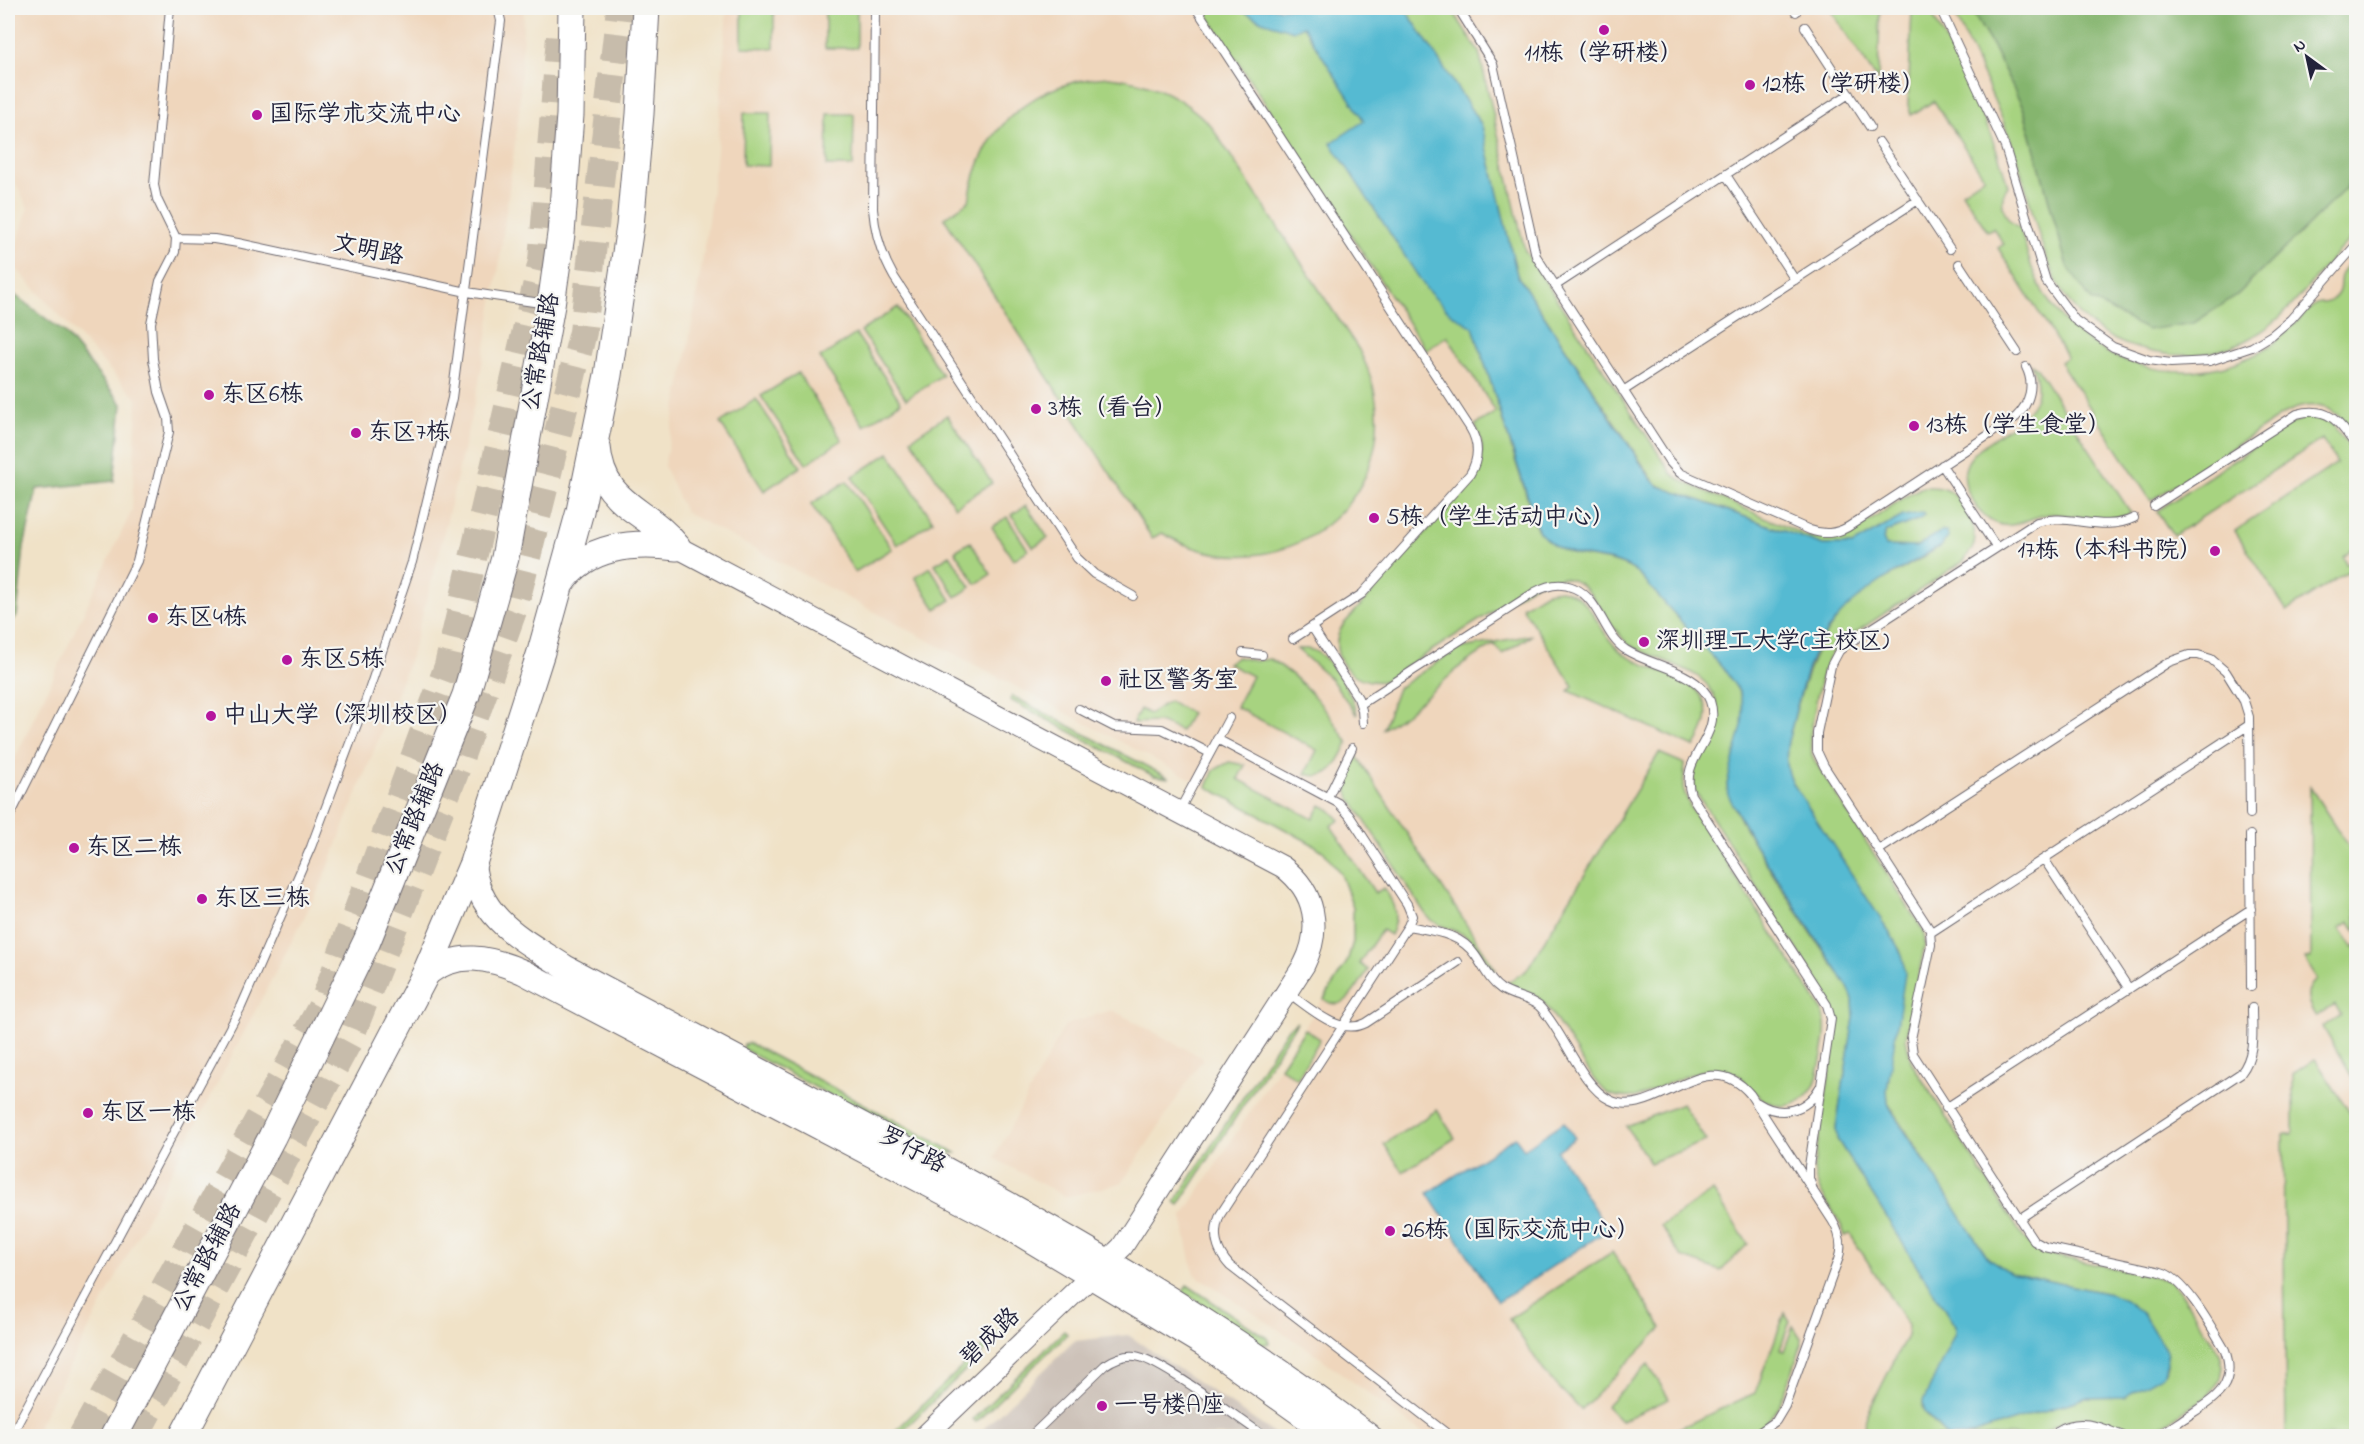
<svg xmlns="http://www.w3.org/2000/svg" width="2364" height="1444" font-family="'Indie Flower','LXGW WenKai TC',sans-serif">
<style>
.built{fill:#efd6bc}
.industrial{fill:#cdc2b9}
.green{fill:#a7d380;stroke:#647a5e;stroke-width:1.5}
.forest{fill:#85b56e;stroke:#546c54;stroke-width:1.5}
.water{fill:#54bad2;stroke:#3b6e86;stroke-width:1.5}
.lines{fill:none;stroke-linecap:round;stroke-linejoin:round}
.trunk-tunnel{stroke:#c7bcab;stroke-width:28;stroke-dasharray:28 14;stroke-linecap:butt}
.service-casing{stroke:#6a656c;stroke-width:10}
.tertiary-casing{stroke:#6a656c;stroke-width:23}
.secondary-casing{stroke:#6a656c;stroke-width:26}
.primary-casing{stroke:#6a656c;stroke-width:29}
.service{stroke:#fff;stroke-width:8}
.tertiary{stroke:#fff;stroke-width:21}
.secondary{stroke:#fff;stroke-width:24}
.primary{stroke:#fff;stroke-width:27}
.poi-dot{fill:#b5179e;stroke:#f6f6f2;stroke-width:2}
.labels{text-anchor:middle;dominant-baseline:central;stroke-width:4.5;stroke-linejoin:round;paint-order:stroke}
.poi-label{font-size:24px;fill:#22223b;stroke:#f6f6f2;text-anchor:start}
.street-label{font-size:24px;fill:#22223b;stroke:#f6f6f2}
</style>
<rect width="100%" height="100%" fill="#f6f6f2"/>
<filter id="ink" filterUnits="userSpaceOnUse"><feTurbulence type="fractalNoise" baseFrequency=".0167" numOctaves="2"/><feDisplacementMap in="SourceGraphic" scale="12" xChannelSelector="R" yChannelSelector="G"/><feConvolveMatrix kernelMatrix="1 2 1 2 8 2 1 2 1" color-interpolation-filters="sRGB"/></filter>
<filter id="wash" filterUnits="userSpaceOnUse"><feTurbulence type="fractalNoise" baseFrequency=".008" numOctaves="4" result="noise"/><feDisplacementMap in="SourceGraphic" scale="24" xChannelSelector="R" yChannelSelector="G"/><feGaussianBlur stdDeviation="1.35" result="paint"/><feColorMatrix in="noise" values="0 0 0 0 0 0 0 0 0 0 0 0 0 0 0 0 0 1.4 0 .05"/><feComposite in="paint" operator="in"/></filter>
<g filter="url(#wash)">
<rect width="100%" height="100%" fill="#f0e2c7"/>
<path class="built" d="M8,8H524L519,112L499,266L479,382L439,554L410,659L321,885L33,1436H8V773L132,510L137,399L11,263L28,208L8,167Z
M727,8H1970L1992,45L2194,323L2356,178V1436H1426L1314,1353L1194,1274L1182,1217L1347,962L1354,932L1350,896L1341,874L1333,863L1324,852L1305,839L685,512L664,466L686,359L704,251L717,152Z
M1112,1010L1203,1058L1122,1183L1066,1197L994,1158L1065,1025Z"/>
<path class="industrial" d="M1128,1335L1278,1436H976L1074,1341Z"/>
<path class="green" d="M742,8H774V48L742,47Z
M825,8H857V48H825Z
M1203,8H1237L1262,21L1303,26L1449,251L1537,529C1569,568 1603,549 1638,573L1726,672C1730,679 1736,685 1739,692C1751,721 1735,756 1727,784C1724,808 1828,958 1848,987L1853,1000L1854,1018L1836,1128L1837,1139L1955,1326V1333L1922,1407L1926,1415L1947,1436H1865L1864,1426L1867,1415L1907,1335L1908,1325L1850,1234L1845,1236C1839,1211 1814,1195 1814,1167L1836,1034L1837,1019L1830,1000L1695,791C1694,783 1693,776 1695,768C1699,757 1708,747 1713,736C1722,716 1718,692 1700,678C1679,663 1652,658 1629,645C1597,616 1589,555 1531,587L1384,681C1352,686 1324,655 1343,625L1474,478C1484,460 1485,443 1475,425L1496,412L1447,336L1426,350Z
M1402,8H1451L1479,52L1525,251L1672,474L1684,482L1805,535C1851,550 1884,504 1923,487C1931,487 1939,486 1947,490C1963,498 1978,526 1974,544C1972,550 1967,555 1964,561L1844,640C1817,661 1817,705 1810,736L1812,755L1817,765L1924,932L1925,944L1906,1038L1911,1062L2023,1237L2033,1247L2045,1254L2153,1276L2169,1281L2180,1291L2220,1354L2223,1366L2221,1379L2208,1396L2157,1429L2146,1434L2127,1432L2092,1418L2084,1417L2066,1420L2038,1436H1965L2085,1398L2124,1397L2165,1372L2168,1365L2167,1354L2143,1314L2110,1294L2011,1273L1994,1264L1984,1254L1888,1103L1887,1090L1904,963L1900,950L1792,782C1786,768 1785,755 1788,741C1804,683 1815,626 1868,589C1891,573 1920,562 1943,544L1942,531L1916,547L1886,546L1883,539L1886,532L1920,519L1924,514L1903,516L1852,545H1823L1721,508L1668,490L1655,483L1517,275L1482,126L1410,16Z
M1829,8H1880L1878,81Z
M1912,8H1929C1958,66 1991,123 2008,186C1997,200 2004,221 2020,228C2027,253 2033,278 2048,300C2091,365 2179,389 2250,357C2279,344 2291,326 2313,306C2319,301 2325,305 2330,301C2345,291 2337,283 2342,273C2345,267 2352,261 2356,256V436C2338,409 2317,396 2285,413L2151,501L2060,362L2067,357L1998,248L2004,244L1993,228L1987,231L1962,192L1984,177L1934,101L1911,115L1908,105Z
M1951,8H1970L1992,45L2024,110L2067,266L2237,295L2356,178V234C2319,265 2297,312 2254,336C2223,354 2187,359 2153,352C2037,330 2044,222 2009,136C1992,92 1971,50 1951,8Z
M1109,77C1150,81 1183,96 1211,126L1359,350C1428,481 1289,608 1162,533L1152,538L944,218L969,201C980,126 1035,81 1109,77Z
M744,113H770L769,166L743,165Z
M828,114H854L853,166H827Z
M898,307L942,375L906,399L861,331Z
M856,334L901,402L864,426L820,358Z
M2031,364L2036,367L2131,513C2108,525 2079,515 2054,514C2035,513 2020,528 2002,525C1989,523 1981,514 1974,503C1927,431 2068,439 2031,364Z
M798,373L842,440L806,464L761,396Z
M756,399L801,467L764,491L720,423Z
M947,415L992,483L955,507L911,439Z
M2307,417L2321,418L2332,424L2356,455V546L2343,557L2346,564L2356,562V566L2287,611L2235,531L2337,463L2322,439L2173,536L2157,511L2289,424Z
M889,453L933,521L897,545L852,477Z
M847,481L892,549L855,572L811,504Z
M1026,505L1048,538L1033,547L1012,515Z
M1007,517L1028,550L1013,560L992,527Z
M970,542L991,574L976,584L955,551Z
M950,555L971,587L956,597L935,564Z
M930,567L951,600L936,609L915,577Z
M1560,590C1593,594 1597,633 1620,651C1642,670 1690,673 1703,699C1712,717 1703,732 1694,747L1569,691L1573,686L1522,607L1546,592Z
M1532,635L1502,654L1494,644L1462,665L1407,713L1383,729L1398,688L1457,649Z
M1297,649C1305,648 1313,649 1320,654C1333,663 1355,699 1357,715L1331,679Z
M1237,657L1255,661L1270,659C1305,680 1326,709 1348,743C1339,762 1330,782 1305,774L1317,750L1236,707L1252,676L1227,663Z
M1012,696L1169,778L1154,776L1010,700Z
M1169,701L1191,713L1181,731L1159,722L1133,723L1140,709L1149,714Z
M1659,753L1685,764L1683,788L1690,807L1823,1011C1829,1030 1822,1054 1818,1074C1813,1098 1790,1114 1766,1101C1744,1090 1748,1069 1714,1069C1693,1069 1657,1090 1636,1097C1626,1098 1617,1098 1608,1093C1593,1084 1560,1023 1545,1004L1536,996L1505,984L1526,971Z
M1356,755L1496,970L1493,971C1484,957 1475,939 1458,932C1447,927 1438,926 1428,918L1350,798C1343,781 1348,769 1356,755Z
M1229,762L1245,765L1238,779L1313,819L1321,805L1330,810L1340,820L1331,826L1375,893L1384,888C1395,904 1399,917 1390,935L1382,930L1359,963L1368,970C1359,983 1344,1017 1324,999L1347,962L1353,942V907L1341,874L1324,852L1314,845L1207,787L1214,770Z
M2310,787L2356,858V931L2350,922L2340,928L2353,947L2356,945V1084L2323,1027L2341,1014L2335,1005L2316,1017C2307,1003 2303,991 2317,979L2305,959L2311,958Z
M1297,1022L1179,1205L1175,1202L1288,1028Z
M1305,1029L1320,1039L1297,1079L1280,1067Z
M749,1043L956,1153L941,1154L743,1049L744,1044Z
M2315,1059L2356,1122V1436H2286L2283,1134H2293V1074Z
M1682,1104L1706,1141L1650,1163L1626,1126Z
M1437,1110L1455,1138L1403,1172L1384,1144Z
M1713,1191L1748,1244L1721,1271L1681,1257L1661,1226Z
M1612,1252L1662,1328L1581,1410L1546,1374L1509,1319Z
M1187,1285L1267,1338L1269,1343L1262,1345L1183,1292Z
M1785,1313L1790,1321L1780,1350L1784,1351L1793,1326L1801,1338L1802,1344C1789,1377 1783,1420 1746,1436C1736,1440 1678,1437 1663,1436L1755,1393Z
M1007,1324L1010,1327L897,1436H890Z
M1064,1331L1067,1334L976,1422L973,1419Z
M1648,1364L1669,1399L1621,1421L1606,1406Z"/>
<path class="forest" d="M1970,8H2356V178L2237,295L2194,323L2147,330L2091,300L2067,266L2024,110L1992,45Z
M8,290L64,332L122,404L114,481L37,489L24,547L17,616L8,625Z"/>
<path class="water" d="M1237,8H1402L1410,16L1482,126L1517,275L1651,479L1659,486L1823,545H1852L1903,516L1922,513L1924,515L1920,519L1886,532L1883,539L1886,546L1916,547L1940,532H1947L1948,538L1939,547C1886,578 1832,603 1809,665C1800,690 1795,716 1788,741C1785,755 1786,768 1792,782L1895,941L1903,958L1905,974L1887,1090L1888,1103L1892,1112L1988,1258L2011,1273L2110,1294L2125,1300L2143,1314L2166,1351L2168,1362L2163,1375L2124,1397L2085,1398L1965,1436H1947L1924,1412L1923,1402L1955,1333V1326L1837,1139L1836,1128L1854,1018L1853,1000L1848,987L1756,846L1728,795L1727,784L1742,726L1743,710L1740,693L1726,672L1638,573C1606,549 1570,567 1539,532L1473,327L1450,313L1427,290L1331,143L1364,121L1303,26L1293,31L1262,21Z
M1564,1122L1575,1138L1557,1151L1608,1230L1498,1302L1428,1193L1515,1137L1524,1149Z"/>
</g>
<g filter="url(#ink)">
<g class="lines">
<path class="trunk-tunnel" d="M82,1436L323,1004L448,666L542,261L560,37
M135,1436L349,1040L454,775L515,605L583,332L620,8"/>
<defs>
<path id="service" d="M875,8L873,209C875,234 882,256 894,277L1077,558L1094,574L1133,596
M1196,8L1470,428C1479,443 1479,459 1470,474L1362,594L1293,639
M1458,8L1493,64L1536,256L1669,461L1680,473L1810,530C1824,535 1835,534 1848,527L2016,417C2030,403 2035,385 2026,367
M1792,8L1796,12
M1940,8L2005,147L2046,281L2075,320L2113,347L2149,360L2171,363L2210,361L2252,347L2272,335L2291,319L2356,245
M1805,27L1870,127
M1879,142L1950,249
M1726,175L1795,280
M176,238L214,239L238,243L467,292L547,304
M1959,264L2017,352
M1555,286L1849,94
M1623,391L1918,200
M1942,465L1996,547
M2154,506L2297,414C2329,405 2340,423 2356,446
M2134,518C2103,533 2069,513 2037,522L1846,645L1839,651L1831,666L1817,733V751L1824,766L1930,930L1931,945L1911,1039L1913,1054L2028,1232L2034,1241L2045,1247L2161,1272C2185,1278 2212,1328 2225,1350C2238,1386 2214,1399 2188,1416C2177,1423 2167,1431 2156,1436
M1312,627L1358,698L1362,710L1363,723
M1243,653L1262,655
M1361,704L1535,592C1547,585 1561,582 1574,588C1600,599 1603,635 1626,650C1651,666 1699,671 1710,701C1723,738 1678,757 1691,795L1827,1005L1831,1019L1809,1166V1178L1814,1193
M1079,709L1114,727L1162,729L1210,753
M1217,739L1338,803L1349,815L1407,904L1412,916L1408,926L1220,1215C1212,1235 1216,1251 1230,1266L1450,1436
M1328,797L1352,748
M1179,811L1229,718
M8,820L137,561L169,432L168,418L159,392L153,359L151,323L160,281L175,252L176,238L157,199L154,185L170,8
M2250,835L2251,987
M1879,850L2169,662L2189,655H2198L2211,659L2226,672L2244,701L2249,717L2250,814
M2044,859L2129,989
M1408,926C1433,931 1460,933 1475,955C1483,966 1489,981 1501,989C1513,997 1527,997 1539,1006C1563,1030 1581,1086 1610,1100C1654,1122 1706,1041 1750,1094L1832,1220C1840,1233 1843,1246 1838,1260L1785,1406L1776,1421L1754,1436
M1930,933L2249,725
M1287,992C1309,1007 1339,1037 1366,1023L1458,962
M1758,1103C1781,1118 1807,1111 1820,1087
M1946,1108L2251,909
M2019,1219L2241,1073C2256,1054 2252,1031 2252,1008
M2059,1430C2081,1417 2102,1428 2123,1436
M11,1436L241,1007L311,847L362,711L412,562L452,398L501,21L498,8
M1031,1436L1105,1365C1114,1359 1124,1355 1135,1356C1156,1357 1243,1421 1264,1436"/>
<path id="tertiary" d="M677,547L1283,867C1316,892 1322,929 1304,965L1122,1247L925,1436"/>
<path id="secondary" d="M473,863C478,919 522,939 565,967C664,1020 764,1072 863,1125C1038,1218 1212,1315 1369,1436
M425,975C457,950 489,957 523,972L1002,1223L1203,1344L1332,1436"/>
<path id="primary" d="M597,447C602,507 646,507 677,547
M560,584C587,544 634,542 677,547
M114,1436L272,1137L367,941L466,695L505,558L551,305L561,234L570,115L572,8
M183,1436L425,975L473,863L525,702L541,652L580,511L608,375L630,226L640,114L646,8"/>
</defs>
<use href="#service" class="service-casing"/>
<use href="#tertiary" class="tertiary-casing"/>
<use href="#secondary" class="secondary-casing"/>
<use href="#primary" class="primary-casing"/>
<use href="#service" class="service"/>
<use href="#tertiary" class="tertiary"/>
<use href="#secondary" class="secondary"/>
<use href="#primary" class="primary"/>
</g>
</g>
<g class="poi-dot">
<circle cx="1604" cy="30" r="6"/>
<circle cx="1750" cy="85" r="6"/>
<circle cx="257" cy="115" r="6"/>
<circle cx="209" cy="395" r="6"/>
<circle cx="1036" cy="409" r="6"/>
<circle cx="1914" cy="426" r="6"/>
<circle cx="356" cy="433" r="6"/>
<circle cx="1374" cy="518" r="6"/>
<circle cx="2215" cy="551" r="6"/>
<circle cx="153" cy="618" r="6"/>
<circle cx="1644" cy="642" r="6"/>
<circle cx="287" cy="660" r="6"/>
<circle cx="1106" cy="681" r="6"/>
<circle cx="211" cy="716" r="6"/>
<circle cx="74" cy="848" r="6"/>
<circle cx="202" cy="899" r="6"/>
<circle cx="88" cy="1113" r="6"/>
<circle cx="1390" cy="1231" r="6"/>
<circle cx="1102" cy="1406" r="6"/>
</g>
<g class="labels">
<g class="poi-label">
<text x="1604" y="54" text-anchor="middle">11栋（学研楼）</text>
<text x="1762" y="85">12栋（学研楼）</text>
<text x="269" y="115">国际学术交流中心</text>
<text x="221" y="395">东区6栋</text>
<text x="1048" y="409">3栋（看台）</text>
<text x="1926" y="426">13栋（学生食堂）</text>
<text x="368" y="433">东区7栋</text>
<text x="1386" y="518">5栋（学生活动中心）</text>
<text x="2203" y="551" text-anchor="end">17栋（本科书院）</text>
<text x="165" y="618">东区4栋</text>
<text x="1656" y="642">深圳理工大学(主校区)</text>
<text x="299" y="660">东区5栋</text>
<text x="1118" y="681">社区警务室</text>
<text x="223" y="716">中山大学（深圳校区）</text>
<text x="86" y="848">东区二栋</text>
<text x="214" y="899">东区三栋</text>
<text x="100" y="1113">东区一栋</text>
<text x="1402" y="1231">26栋（国际交流中心）</text>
<text x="1114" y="1406">一号楼A座</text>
</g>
<g class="street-label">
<text transform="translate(368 251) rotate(12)">文明路</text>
<text transform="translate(542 352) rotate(-80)">公常路辅路</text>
<text transform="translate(416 819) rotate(-68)">公常路辅路</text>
<text transform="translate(912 1151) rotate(28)">罗仔路</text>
<text transform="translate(208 1258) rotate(-62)">公常路辅路</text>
<text transform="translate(991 1338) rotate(-44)">碧成路</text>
</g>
</g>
<rect width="2364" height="1444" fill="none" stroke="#f6f6f2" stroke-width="30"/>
<g transform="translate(2307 57) rotate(327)" stroke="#f6f6f2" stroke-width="4.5" paint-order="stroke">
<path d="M0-4.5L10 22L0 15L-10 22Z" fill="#22223b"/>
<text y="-9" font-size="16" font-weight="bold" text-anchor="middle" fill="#22223b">N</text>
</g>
</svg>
